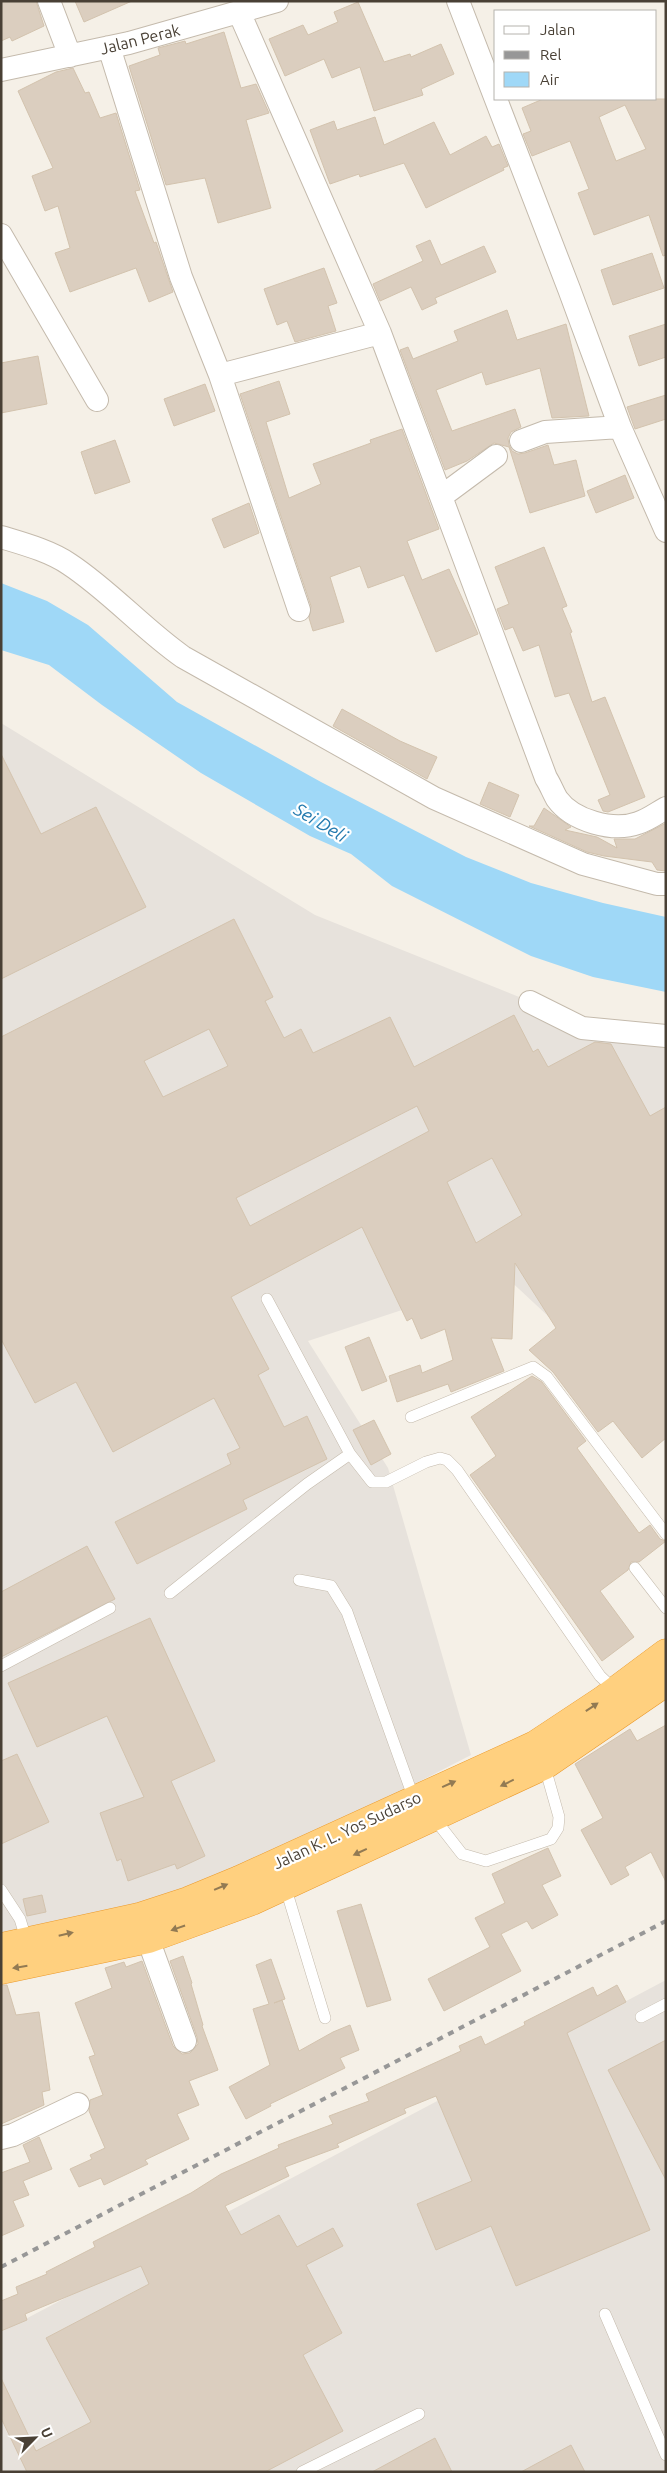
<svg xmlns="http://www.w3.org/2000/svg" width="667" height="2473" font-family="Ubuntu,sans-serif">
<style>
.industrial{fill:#e7e2dc}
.water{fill:#9fd8f7}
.building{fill:#dbcebf;stroke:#d3c3ae;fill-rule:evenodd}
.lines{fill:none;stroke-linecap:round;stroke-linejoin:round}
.service-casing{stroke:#c4baac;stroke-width:12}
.minor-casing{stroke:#c4baac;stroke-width:24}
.trunk-casing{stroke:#eb9a2c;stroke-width:29}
.service{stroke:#fff;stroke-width:11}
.minor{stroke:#fff;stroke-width:22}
.trunk{stroke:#ffd07f;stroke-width:28}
.rail{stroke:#979797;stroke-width:4;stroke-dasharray:6 6;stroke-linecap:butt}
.oneway{fill:#927a53}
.labels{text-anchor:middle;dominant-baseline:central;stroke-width:4.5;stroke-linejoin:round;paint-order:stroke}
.street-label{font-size:16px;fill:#494035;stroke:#fff}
.water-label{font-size:18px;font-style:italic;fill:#237aae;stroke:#fff}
</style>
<rect width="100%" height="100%" fill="#f5f0e7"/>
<path class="industrial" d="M1,723L315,915L634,1043L666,1044V1426L505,1276L308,1341L388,1468L471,1755L302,1842L139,1917L1,1938Z
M666,1980V2472H1V2332Z"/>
<path class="water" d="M1,583L47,601L88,625L177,702L321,782L466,857L531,883L603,903L666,917V992L593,977L531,956L392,886L351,854L310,836L201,773L102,705L49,665L1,650Z"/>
<path class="building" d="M1,1H36L44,26L12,41L10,37L1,41Z
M75,1H132L84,22Z
M358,2L384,62L410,54L411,57L441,44L454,74L421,89L423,95L374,111L360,67L332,78L324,59L285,76L269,39L303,25L308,35L338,22L334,12Z
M224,32L241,88L256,84L269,113L246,120L271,208L218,223L205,178L166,185L129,66L160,55L158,48L185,41L186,44Z
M73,68L85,93L89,92L100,118L116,113L140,190L135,191L154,243L156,242L173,292L149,302L136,268L70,292L55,253L70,248L58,206L45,211L32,176L53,168L18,91L56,72Z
M543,99H666V255L663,256L649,215L594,235L578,193L589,189L570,141L532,156L523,134L531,131L522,108ZM625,105L646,149L616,161L599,117Z
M375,117L384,145L434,122L450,155L486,136L492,147L499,144L508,166L503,168L504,170L426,208L404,163L360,177L359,174L330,184L310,130L334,121L337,130Z
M430,240L441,265L484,246L496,272L435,298L437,303L422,310L411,287L380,301L373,284L423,261L416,246Z
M652,253L664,288L613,305L601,270Z
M324,268L337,303L328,306L336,331L295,342L287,321L277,325L264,289Z
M507,310L517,340L566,324L589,416L552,418L540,368L486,385L482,372L436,390L452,431L515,409L521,427L511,432L508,438L509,445L512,451L518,454L525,453L548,445L554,465L576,460L585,496L530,513L509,447L494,443L467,461L445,470L400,350L408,347L413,359L458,341L454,331Z
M666,324V357L639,366L629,336Z
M38,356L47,404L1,413V363Z
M279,381L290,414L266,422L289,498L321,484L313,464L371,443L370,440L402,429L439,529L407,541L422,580L449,569L478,634L436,652L404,575L368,588L360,566L330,577L344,622L313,631L309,618L311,606L240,394Z
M205,384L215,411L174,426L164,399Z
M666,395V419L635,429L627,407Z
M115,440L130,482L95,494L81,452Z
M625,475L634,498L596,513L587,491Z
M249,503L259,533L224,548L212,519Z
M544,547L567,606L562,608L572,632L570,633L592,702L605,697L645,797L608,812L603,811L598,800L610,795L569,693L555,697L539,645L523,651L513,627L505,630L497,609L509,604L495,567Z
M342,709L400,741L437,757L427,779L333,726Z
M1,754L41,834L96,807L146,907L1,979Z
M489,782L519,795L510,817L480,804Z
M544,808L571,827L565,830L597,837L617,848L614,839H635L666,823V871L657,870L652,862L604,856L587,852L529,826H534Z
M234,919L273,997L265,1001L284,1038L301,1029L313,1053L390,1017L414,1067L514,1015L533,1052L538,1049L548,1067L595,1042L611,1044L650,1116L666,1107V1438L642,1458L613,1421L598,1432L553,1372L529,1350L556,1328L515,1263L512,1339L491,1338L504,1371L451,1392L448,1384L397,1402L389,1376L420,1365L422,1373L453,1360L445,1329L421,1339L412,1318L407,1321L362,1227L231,1297L269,1369L258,1375L284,1427L307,1416L327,1459L243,1500L247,1509L137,1564L115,1522L231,1464L227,1454L240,1448L214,1398L113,1452L76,1382L35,1403L1,1339V1037ZM209,1029L228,1066L163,1097L144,1061ZM417,1106L429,1131L250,1226L236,1198ZM492,1158L522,1215L476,1243L447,1182Z
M369,1337L387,1381L362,1391L345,1347Z
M532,1376L542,1382L586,1441L577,1448L639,1533L650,1525L660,1539L666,1541L639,1562H631L628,1570L600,1591L634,1637L602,1661L470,1475L496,1456L471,1417Z
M374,1420L391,1454L371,1465L353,1430Z
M87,1546L115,1599L1,1657V1592Z
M150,1618L215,1761L171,1781L205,1856L177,1869L175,1864L128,1881L121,1859L117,1861L100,1813L144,1797L107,1716L37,1747L8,1683Z
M666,1725V1882L651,1852L625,1867L629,1875L611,1885L581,1830L603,1818L575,1764L630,1729L637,1741Z
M17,1754L49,1822L1,1844V1761Z
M548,1848L561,1876L542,1885L558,1915L532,1929L527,1921L501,1934L521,1971L444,2011L428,1979L490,1947L475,1918L505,1903L492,1874Z
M42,1895L46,1912L27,1916L23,1899Z
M361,1904L391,2000L367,2007L337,1911Z
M183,1956L192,1983L191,1984L203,2025L202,2026L218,2070L189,2081L199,2105L177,2114L189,2139L145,2160L148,2164L104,2185L101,2178L79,2187L70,2169L92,2159L90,2155L105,2148L89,2111L90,2100L103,2095L89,2057L95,2055L75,2003L112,1988L105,1968L124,1962L126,1967L142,1961L173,2046L182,2054L190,2053L198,2044L197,2037L170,1961Z
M271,1959L285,1999L274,2003L282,2000L299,2051L333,2032L350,2025L359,2050L340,2058L345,2068L270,2104L271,2106L246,2119L229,2087L270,2065L253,2009L269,2004L256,1965Z
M1,1985H7L16,2015L39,2012L50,2090L42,2092L44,2105L1,2124Z
M617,1985L626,2002L567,2033L650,2230L516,2286L491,2226L436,2250L417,2204L472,2181L436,2096L404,2109L406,2113L337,2144L339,2147L285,2167L289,2176L225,2206L241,2235L279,2215L297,2247L333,2228L343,2246L306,2265L342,2333L303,2355L343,2431L265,2472H27L1,2418V2378L36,2451L91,2422L46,2338L149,2284L141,2266L25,2314L27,2320L1,2331V2301L18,2294L16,2287L47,2274L46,2272L95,2247L93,2242L191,2193L221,2174L279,2148L278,2145L333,2124L329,2116L369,2101L366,2094L461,2051L459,2046L481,2036L485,2045L525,2025L524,2022L593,1987L597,1996Z
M666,2040V2180L608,2070Z
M39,2137L52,2169L23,2181L29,2195L13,2201L24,2226L1,2236V2173L30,2162L23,2145Z
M435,2438L452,2472H372Z
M571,2445L585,2472H521Z"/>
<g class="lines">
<defs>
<path id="service" d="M267,1299L350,1454L372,1482H386L426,1462L440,1458L447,1460L457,1470L600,1676L616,1691
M411,1417L533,1367L547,1377L666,1534
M635,1568L666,1608
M299,1580L331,1586L347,1612L414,1799
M170,1593L307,1484L350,1454
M1,1666L110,1608
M434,1818L462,1854L486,1861L551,1839L558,1828L559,1817L544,1764
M285,1886L325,2018
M1,1890L20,1919L27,1942
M641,2017L666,2004
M605,2314L666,2455
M302,2472L419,2414"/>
<path id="minor" d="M49,1L70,56
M458,1L569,289L620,427L666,531
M239,12L380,333L546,778C550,784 553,792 557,799C573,821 613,832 638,823C648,820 657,813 666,808
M109,47L181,277L220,375L380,333
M1,70L129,43L277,1
M1,235L97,400
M220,375L299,610
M521,441L545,432L620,427
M442,496L496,456
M1,537C24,544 50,551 69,564C110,591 143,629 183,657L434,798L583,864L657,884H666
M530,1002L582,1028L666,1036
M148,1939L185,2041
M1,2138L13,2135L78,2104"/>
<path id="trunk" d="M1,1947L139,1917L188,1901L239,1880L535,1745L603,1700L666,1653
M1,1970L148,1939L252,1901L545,1765L666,1682"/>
</defs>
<use href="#service" class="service-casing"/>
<use href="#minor" class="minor-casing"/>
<use href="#trunk" class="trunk-casing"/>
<use href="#service" class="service"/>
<use href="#minor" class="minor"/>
<use href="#trunk" class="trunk"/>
<path class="rail" d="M1,2267L666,1921"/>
</g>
<defs><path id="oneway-solid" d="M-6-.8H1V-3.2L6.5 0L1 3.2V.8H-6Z" transform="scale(1.25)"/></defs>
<g class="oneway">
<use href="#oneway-solid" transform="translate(592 1707) rotate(-34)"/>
<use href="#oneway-solid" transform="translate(507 1783) rotate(154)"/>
<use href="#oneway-solid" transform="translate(449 1784) rotate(-24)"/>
<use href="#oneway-solid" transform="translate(360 1852) rotate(155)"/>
<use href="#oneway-solid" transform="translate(221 1887) rotate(-23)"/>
<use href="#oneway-solid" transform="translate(178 1928) rotate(161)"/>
<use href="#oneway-solid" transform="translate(66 1934) rotate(-13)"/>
<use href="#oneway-solid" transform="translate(20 1967) rotate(171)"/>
</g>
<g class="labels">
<g class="street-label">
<text transform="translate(140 39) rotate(-14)">Jalan Perak</text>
<text transform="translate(347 1830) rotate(-25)">Jalan K. L. Yos Sudarso</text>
</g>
<g class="water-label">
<text transform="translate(321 822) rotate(31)">Sei Deli</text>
</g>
</g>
<rect width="667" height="2473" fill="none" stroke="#494035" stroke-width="5"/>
<rect x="494" y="10" width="162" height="90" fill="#ffffff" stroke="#b6b3ae"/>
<rect x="504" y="26" width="25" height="8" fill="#ffffff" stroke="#b6b3ae"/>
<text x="540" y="35" font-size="15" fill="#494035">Jalan</text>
<rect x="504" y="51" width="25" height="8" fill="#979797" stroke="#b6b3ae"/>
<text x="540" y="60" font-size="15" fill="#494035">Rel</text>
<rect x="504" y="72" width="25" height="15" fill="#9fd8f7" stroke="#b6b3ae"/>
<text x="540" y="85" font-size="15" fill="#494035">Air</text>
<g transform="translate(35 2438) rotate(66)" stroke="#ffffff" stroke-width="4" paint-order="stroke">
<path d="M0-4L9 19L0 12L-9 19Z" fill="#494035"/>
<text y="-8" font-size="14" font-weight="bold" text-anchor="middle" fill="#494035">U</text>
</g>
</svg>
